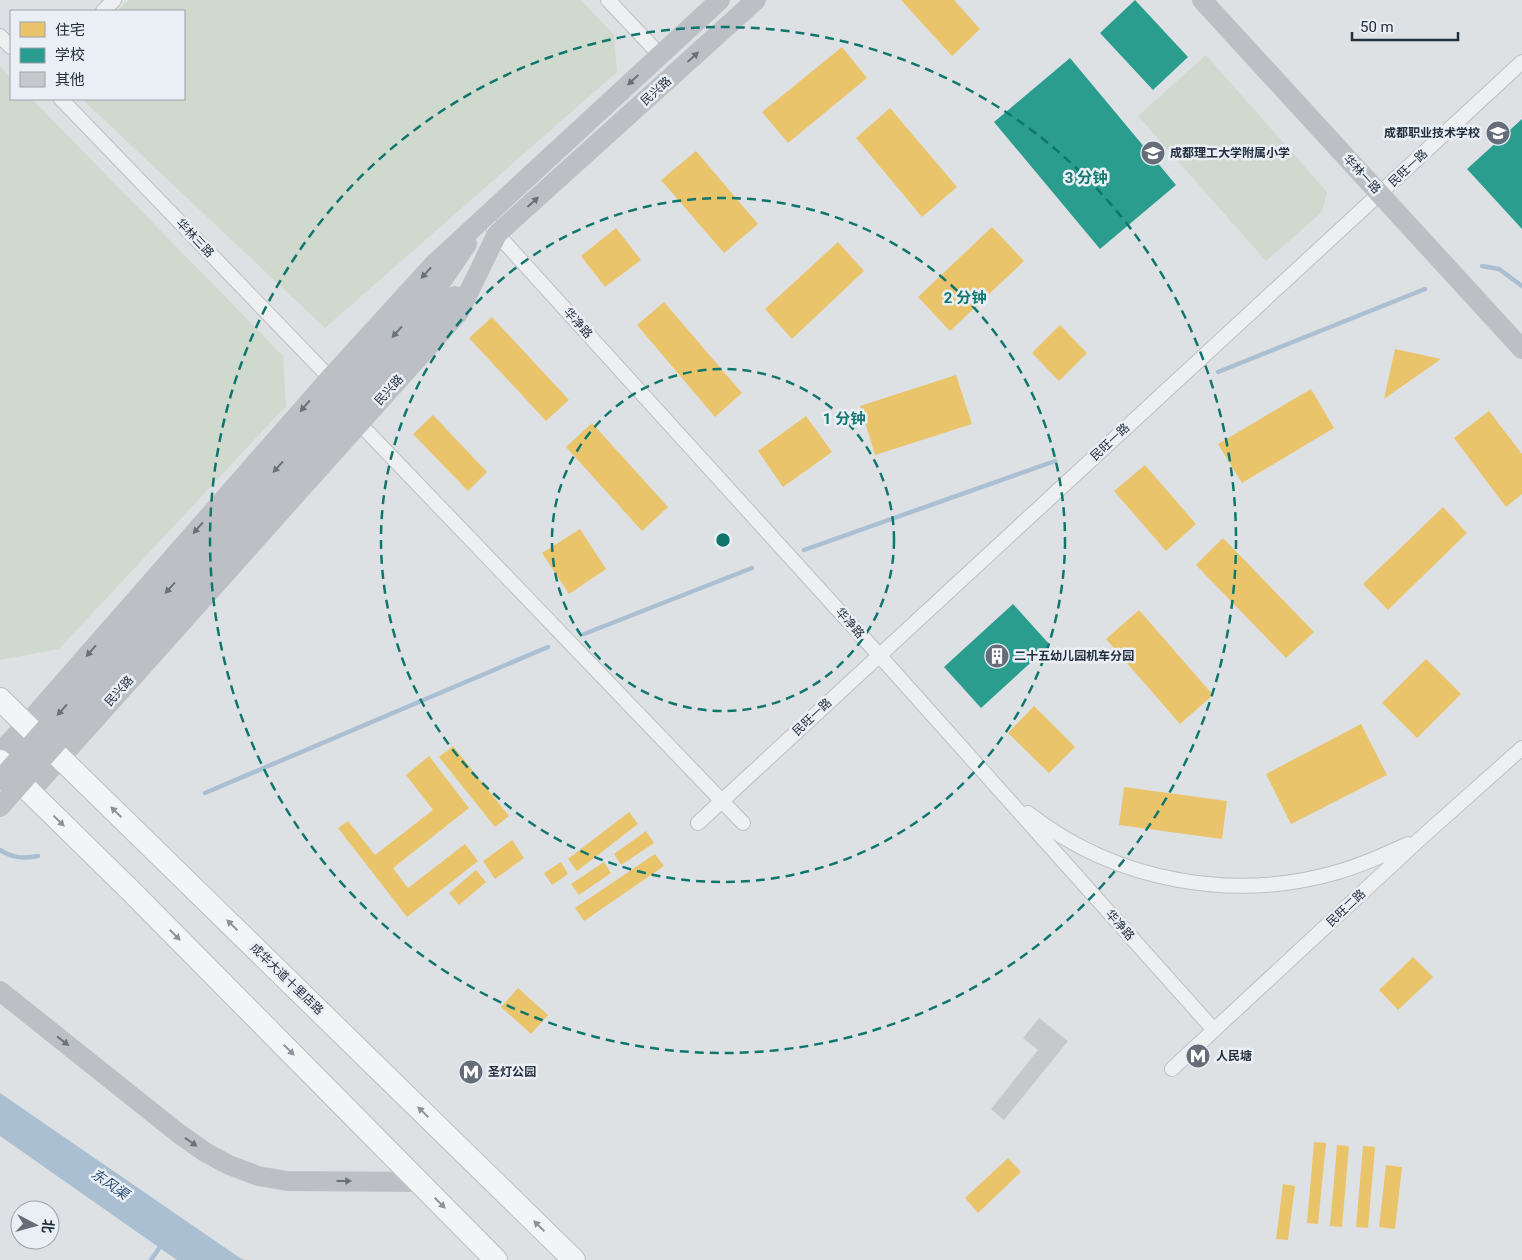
<svg xmlns="http://www.w3.org/2000/svg" width="1522" height="1260" font-family="Roboto,'Noto Sans SC',sans-serif">
<style>
.green{fill:#cfd9ce}
.water{fill:#aabfd2}
.homes{fill:#e9c46a}
.schools{fill:#2a9d8f}
.lines{fill:none;stroke-linecap:round;stroke-linejoin:round}
.stream{stroke:#aabfd2;stroke-width:4.5}
.building{fill:#c6c9cc}
.street-casing{stroke:#bcbfc2;stroke-width:16}
.primary-casing{stroke:#babec2;stroke-width:24}
.street{stroke:#edeff1;stroke-width:14}
.secondary{stroke:#bcc0c4;stroke-width:20}
.primary{stroke:#f2f4f5;stroke-width:22}
.secondary-bridge{stroke:#bcc0c4;stroke-width:20}
.oneway{fill:#68707a}
.oneway2{fill:#8b929a}
.ring{fill:none;stroke:#0f766e;stroke-width:2.5;stroke-dasharray:9 6}
.labels{text-anchor:middle;dominant-baseline:central;stroke-width:5;stroke-linejoin:round;paint-order:stroke}
.street-label{font-size:12px;fill:#242f3e;stroke:#eaeff5}
.poi-label{font-size:12px;font-weight:bold;fill:#242f3e;stroke:#eaeff5;text-anchor:start}
.water-label{font-size:14px;font-style:italic;fill:#2b5075;stroke:#eaeff5}
.centre{fill:#0f766e;stroke:#eaeff5;stroke-width:2.5}
.ring-label{font-size:15px;text-anchor:middle;font-weight:bold;fill:#0f766e;stroke:#eaeff5;stroke-width:5;stroke-linejoin:round;paint-order:stroke}
</style>
<rect width="100%" height="100%" fill="#dee1e4"/>
<path class="green" d="M129,0H581L614,35L617,72L325,328L82,99H184V11H117Z
M1206,55L1327,192L1322,212L1266,261L1138,116Z
M0,66L11,78V99H32L283,356L286,406L59,649L0,660Z"/>
<path class="water" d="M0,1093L240,1258L245,1260H177L0,1136Z"/>
<path class="homes" d="M901,0H954L980,29L952,56Z
M842,47L867,78L788,143L762,112Z
M890,108L957,187L922,217L856,138Z
M696,151L758,224L724,253L661,180Z
M992,227L1024,261L950,331L918,297Z
M616,228L641,260L605,287L581,256Z
M838,242L864,271L792,339L765,309Z
M664,302L742,393L715,417L637,325Z
M492,317L569,400L546,421L469,338Z
M1060,325L1087,353L1059,381L1032,353Z
M1395,349L1441,359L1384,399Z
M956,375L972,424L875,455L860,406Z
M1311,389L1334,428L1242,483L1218,444Z
M1489,411L1522,454V494L1506,507L1454,438Z
M433,415L487,472L468,491L413,434Z
M806,416L832,452L783,487L758,451Z
M592,423L668,507L642,531L566,447Z
M1145,465L1196,524L1166,551L1114,491Z
M1443,507L1467,533L1388,610L1363,584Z
M580,529L606,569L569,594L542,553Z
M1223,538L1314,632L1286,658L1196,565Z
M1139,610L1213,695L1180,724L1106,639Z
M1426,659L1461,694L1417,738L1382,703Z
M1034,706L1075,747L1049,773L1008,733Z
M1361,724L1387,775L1291,824L1266,774Z
M453,746L509,816L495,827L439,757Z
M429,756L469,808L393,868L408,888L465,844L478,861L407,917L338,828L348,821L375,855L433,810L406,775Z
M1124,787L1227,801L1222,839L1119,825Z
M629,812L638,824L577,871L568,859Z
M646,831L654,843L621,865L614,854Z
M512,840L524,858L495,879L483,861Z
M655,854L664,866L584,921L575,908Z
M561,862L568,874L552,885L544,873Z
M604,862L611,873L579,895L571,884Z
M476,870L486,882L459,905L449,893Z
M1413,957L1433,977L1398,1010L1379,990Z
M518,988L548,1015L531,1034L501,1007Z
M1314,1142L1326,1143L1318,1224L1307,1223Z
M1337,1145L1349,1146L1342,1227L1330,1226Z
M1363,1146L1375,1147L1368,1228L1356,1227Z
M1008,1158L1021,1172L978,1213L965,1198Z
M1386,1165L1402,1167L1395,1229L1379,1227Z
M1283,1184L1295,1186L1288,1240L1276,1239Z"/>
<path class="schools" d="M1135,0L1188,57L1153,90L1100,33Z
M1070,58L1176,185L1100,249L994,122Z
M1522,119V229L1467,169Z
M1013,604L1050,645L981,708L944,667Z"/>
<g class="lines">
<path class="stream" d="M1482,266L1499,269L1522,286
M1218,372L1425,289
M804,550L1055,461
M584,634L752,568
M205,793L548,647
M0,850C13,858 24,859 38,856
M151,1260L162,1244"/>
</g>
<path class="building" d="M1039,1018L1068,1041L1004,1120L991,1109L1038,1050L1023,1038Z"/>
<g class="lines">
<defs>
<path id="street" d="M608,0L660,55
M103,11L114,0
M0,36L11,47
M61,99L330,378
M493,227L497,234L879,655L1214,1030
M359,423L743,823
M1028,813C1116,882 1235,903 1341,871C1365,864 1386,854 1408,844
M698,823L1522,62
M1172,1069L1421,838L1522,748"/>
<path id="primary" d="M0,699L574,1260
M0,761L30,792L130,890L496,1260"/>
</defs>
<use href="#street" class="street-casing"/>
<use href="#primary" class="primary-casing"/>
<use href="#street" class="street"/>
<path class="secondary" d="M1202,0L1522,349
M441,282L467,244
M0,752L26,725L330,378L434,264L720,0
M30,792L459,312L497,234L756,0
M0,991L178,1133L205,1152L229,1165L258,1176L287,1181L418,1182"/>
<use href="#primary" class="primary"/>
<path class="secondary-bridge" d="M0,780L441,282
M0,807L139,649L455,296"/>
</g>
<defs><path id="oneway-solid" d="M-6-.8H1V-3.2L6.5 0L1 3.2V.8H-6Z" transform="scale(1.25)"/></defs>
<g class="oneway">
<use href="#oneway-solid" transform="translate(693 57) rotate(-42)"/>
<use href="#oneway-solid" transform="translate(633 80) rotate(137)"/>
<use href="#oneway-solid" transform="translate(533 202) rotate(-42)"/>
<use href="#oneway-solid" transform="translate(426 273) rotate(132)"/>
<use href="#oneway-solid" transform="translate(397 332) rotate(132)"/>
<use href="#oneway-solid" transform="translate(305 406) rotate(131)"/>
<use href="#oneway-solid" transform="translate(278 467) rotate(132)"/>
<use href="#oneway-solid" transform="translate(198 528) rotate(131)"/>
<use href="#oneway-solid" transform="translate(170 588) rotate(132)"/>
<use href="#oneway-solid" transform="translate(91 651) rotate(131)"/>
<use href="#oneway-solid" transform="translate(62 710) rotate(132)"/>
<use href="#oneway-solid" transform="translate(63 1041) rotate(38)"/>
<use href="#oneway-solid" transform="translate(191 1142) rotate(35)"/>
<use href="#oneway-solid" transform="translate(344 1181)"/>
</g>
<g class="oneway2">
<use href="#oneway-solid" transform="translate(116 812) rotate(-136)"/>
<use href="#oneway-solid" transform="translate(59 821) rotate(44)"/>
<use href="#oneway-solid" transform="translate(232 925) rotate(-136)"/>
<use href="#oneway-solid" transform="translate(175 935) rotate(45)"/>
<use href="#oneway-solid" transform="translate(289 1050) rotate(45)"/>
<use href="#oneway-solid" transform="translate(423 1112) rotate(-136)"/>
<use href="#oneway-solid" transform="translate(440 1203) rotate(45)"/>
<use href="#oneway-solid" transform="translate(539 1226) rotate(-136)"/>
</g>
<g class="ring">
<circle cx="723" cy="540" r="171"/>
<circle cx="723" cy="540" r="342"/>
<circle cx="723" cy="540" r="513"/>
</g>
<defs>
<symbol id="school-disc" viewBox="-11 -11 22 22"><circle r="9.5" fill="#656d78" stroke="#eaeff5"/><path d="M0-5L7-2L0 1L-7-2ZM-4 1L0 2.5L4 1V4Q0 6-4 4Z" fill="#fff"/></symbol>
<symbol id="building-disc" viewBox="-11 -11 22 22"><circle r="9.5" fill="#656d78" stroke="#eaeff5"/><path d="M-4-6H4V6H1V3H-1V6H-4ZM-2.5-4.3h1.7v1.8h-1.7ZM.8-4.3h1.7v1.8H.8ZM-2.5-1h1.7V.8h-1.7ZM.8-1h1.7V.8H.8Z" fill="#fff"/></symbol>
<symbol id="metro-disc" viewBox="-11 -11 22 22"><circle r="9.5" fill="#656d78" stroke="#eaeff5"/><path d="M-5.5 5V-5H-3L0 0L3-5H5.5V5H3V-.5L0 4L-3-.5V5Z" fill="#fff"/></symbol>
</defs>
<g fill-rule="evenodd">
<use href="#school-disc" x="1484" y="119" width="28" height="28"/>
<use href="#school-disc" x="1139" y="139" width="28" height="28"/>
<use href="#building-disc" x="983" y="642" width="28" height="28"/>
<use href="#metro-disc" x="1184" y="1042" width="28" height="28"/>
<use href="#metro-disc" x="457" y="1058" width="28" height="28"/>
</g>
<g class="labels">
<g class="street-label">
<text transform="translate(656 91) rotate(-42)">民兴路</text>
<text transform="translate(1408 168) rotate(-43)">民旺一路</text>
<text transform="translate(1362 174) rotate(47)">华林一路</text>
<text transform="translate(195 238) rotate(46)">华林三路</text>
<text transform="translate(578 323) rotate(48)">华净路</text>
<text transform="translate(389 390) rotate(-48)">民兴路</text>
<text transform="translate(1110 442) rotate(-43)">民旺一路</text>
<text transform="translate(850 623) rotate(48)">华净路</text>
<text transform="translate(119 691) rotate(-48)">民兴路</text>
<text transform="translate(812 717) rotate(-43)">民旺一路</text>
<text transform="translate(1346 908) rotate(-43)">民旺二路</text>
<text transform="translate(1120 925) rotate(48)">华净路</text>
<text transform="translate(287 979) rotate(44)">成华大道十里店路</text>
</g>
<g class="poi-label">
<text x="1480" y="133" text-anchor="end">成都职业技术学校</text>
<text x="1170" y="153">成都理工大学附属小学</text>
<text x="1014" y="656">二十五幼儿园机车分园</text>
<text x="1216" y="1056">人民塘</text>
<text x="488" y="1072">圣灯公园</text>
</g>
<g class="water-label">
<text transform="translate(110 1184) rotate(35)">东风渠</text>
</g>
</g>
<circle cx="723" cy="540" r="8" class="centre"/>
<g class="ring-label">
<text x="1086" y="183">3 分钟</text>
<text x="965" y="303">2 分钟</text>
<text x="844" y="424">1 分钟</text>
</g>
<rect x="10" y="10" width="175" height="90" fill="#eaeff5" stroke="#9ba2ac"/>
<rect x="20" y="22" width="25" height="15" fill="#e9c46a" stroke="#9ba2ac"/>
<text x="55" y="35" font-size="15" fill="#242f3e">住宅</text>
<rect x="20" y="48" width="25" height="15" fill="#2a9d8f" stroke="#9ba2ac"/>
<text x="55" y="60" font-size="15" fill="#242f3e">学校</text>
<rect x="20" y="72" width="25" height="15" fill="#c6c9cc" stroke="#9ba2ac"/>
<text x="55" y="85" font-size="15" fill="#242f3e">其他</text>
<g transform="translate(35 1225) rotate(96)"><circle r="24" fill="#eaeff5" stroke="#9ba2ac"/>
<path d="M0-4L9 19L0 12L-9 19Z" fill="#656d78"/>
<text y="-8" font-size="14" font-weight="bold" text-anchor="middle" fill="#242f3e">北</text>
</g>
<path d="M1352 32v8h106v-8" fill="none" stroke="#242f3e" stroke-width="2.5"/>
<text x="1360" y="32" font-size="15" fill="#242f3e" stroke="#eaeff5" stroke-width="4" paint-order="stroke">50 m</text>
</svg>
